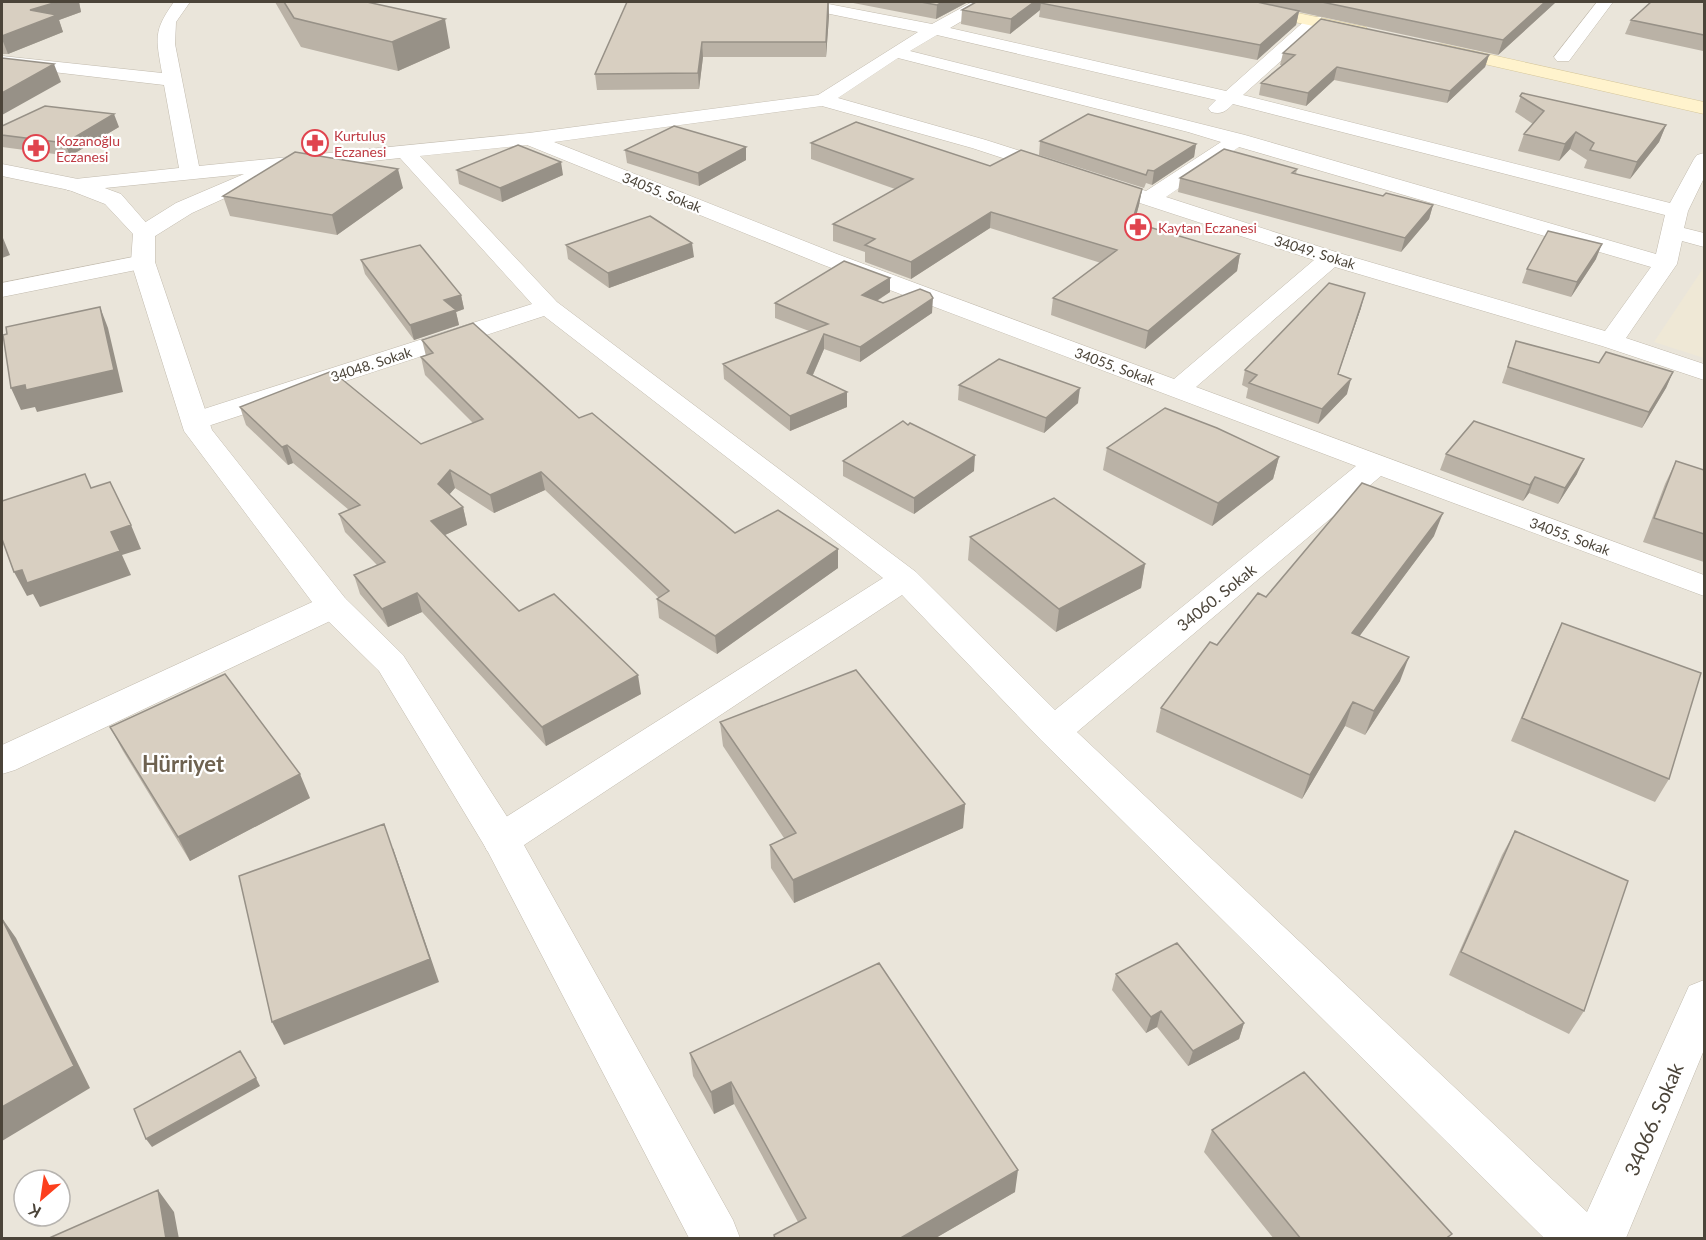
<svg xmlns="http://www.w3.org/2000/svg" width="1706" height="1240" font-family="Lato,sans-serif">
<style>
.residential{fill:#eae5da;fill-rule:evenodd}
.education{fill:#efe8d6}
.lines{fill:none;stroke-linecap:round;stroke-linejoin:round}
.minor-casing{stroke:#c2bbae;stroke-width:1}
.tertiary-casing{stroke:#c2bbae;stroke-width:1}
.secondary-casing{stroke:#d6c79b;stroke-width:1}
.minor{fill:#fff;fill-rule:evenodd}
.tertiary{fill:#fff;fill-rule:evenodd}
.secondary{fill:#fff3cd;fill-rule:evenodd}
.wall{fill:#bab2a6}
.shaded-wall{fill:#979187}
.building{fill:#d8cfc1;stroke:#979187;stroke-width:1.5}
.labels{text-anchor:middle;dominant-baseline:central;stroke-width:4.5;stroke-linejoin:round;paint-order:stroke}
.far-health-label{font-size:14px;fill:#be3a42;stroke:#fff;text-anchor:start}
.far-street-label{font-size:14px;fill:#4b4439;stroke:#fff}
.street-label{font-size:16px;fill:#4b4439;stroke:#fff}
.near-street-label{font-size:20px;fill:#4b4439;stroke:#fff}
.district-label{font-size:22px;font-weight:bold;fill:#6e6250;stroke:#fff}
</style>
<rect width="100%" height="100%" fill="#f6f3ec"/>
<path class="residential" d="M2,2H1704V1238H2ZM24,1180H60V1216H24Z"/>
<path class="education" d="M1704,267V358L1654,342Z"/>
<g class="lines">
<defs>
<path id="minor" d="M174,2H190L176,22L175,44L199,166L529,133L818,95L918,32L796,7L790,5L788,2H818L932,24L972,2H991L989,5L950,28L1226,91L1309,17H1321L1323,21L1321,25L1243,95L1670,203L1694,159L1697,155L1704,153V178L1688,211L1684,228L1704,233V247L1682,241L1677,264L1626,338L1704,364V380L1602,346L1335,267L1196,387L1704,575V596L1381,476L1077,732L1587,1212L1689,986L1704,980V1050L1626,1238H1544L1041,740L902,595L515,851L501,855L487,851L482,840L487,829L883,578L544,316L205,427L195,429L185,427L181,421L185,415L532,304L400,158L268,172L270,175L267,179L192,213L152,238L144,240L136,238L133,233L136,228L176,203L244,174L75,191L67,190L64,185L67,180L75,179L179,168L164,85L2,66V56L162,73C156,38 153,31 174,2ZM937,35L1216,100L1208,108L1211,112C1222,115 1226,111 1233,104L1665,215L1656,254L1245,135L910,51ZM898,58L1188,132L1221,142L1146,191L986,140L838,98ZM822,106L972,148L1314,260L1174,379L837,254L554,142ZM527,145L821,264L1356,466L1055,710L916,572L557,302L420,156ZM1239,147L1651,267L1605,331L1339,253L1166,197Z
M1597,2H1613L1569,61H1557L1554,57Z
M143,255L151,257L155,262L151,267L2,297V283Z
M333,595L345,598L349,606L345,614L15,770L2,774V745L321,598Z"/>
<path id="tertiary" d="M2,164L83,180L121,194L155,233V262L212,430L345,598L403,655L515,829L733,1220L740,1238H689L487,850L379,671L321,614L184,431L131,262L133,234L105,204L69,190L2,176Z"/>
<path id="secondary" d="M1216,2H1245L1360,26L1366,27L1369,31L1366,35L1360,36L1224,7Z
M1442,44L1704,102V114L1436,53L1433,49L1436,45Z"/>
</defs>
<use href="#minor" class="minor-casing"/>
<use href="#tertiary" class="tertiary-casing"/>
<use href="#secondary" class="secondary-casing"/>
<use href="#minor" class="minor"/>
<use href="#tertiary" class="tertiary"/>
<use href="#secondary" class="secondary"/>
</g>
<path class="wall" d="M2,2H79L81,12L59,20L63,32L8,54H2Z
M275,2H367L450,48L398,71L301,47Z
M627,2H830H829V16L826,57H703L699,89L597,90L595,74Z
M848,2H968L936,19Z
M976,2H1556L1498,55L1299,12L1296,25L1257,60L1039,17L1040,10L1010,34L961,24L962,10Z
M1648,2H1704V50L1703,51L1625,34L1631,20L1651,2Z
M1283,53L1489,55L1485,67L1447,103L1334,80L1306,106L1259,95L1261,83L1282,65H1280Z
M1522,93L1666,125L1659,142L1630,179L1584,168L1587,160L1570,149L1559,161L1518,151L1524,134L1533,124L1515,112Z
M2,126L119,127L70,156L2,147Z
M1040,141L1196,144L1194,157L1152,185L1146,183L1144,188L1039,155Z
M811,143L990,166L1142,189L1139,205L1134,223L1240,254L1237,271L1145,349L1051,315L1053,298L1101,263L990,228L911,279L865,262V252L833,241V224L895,189L811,159Z
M746,147V160L699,186L627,163L625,150Z
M1297,169L1296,174L1383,196L1433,205L1429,219L1401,252L1178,192L1180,178Z
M457,170L563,175L502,202L459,184Z
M403,188L337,235L230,216L223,196Z
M566,245L694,257L609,288L568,259Z
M1596,259L1571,297L1522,283L1527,269Z
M361,260L461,295L464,309L456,312L459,325L414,340L365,274Z
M890,278V292L877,301L883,303L932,313L860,362L824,349L813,375L847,392V407L790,431L724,379L723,364L809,331L775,318V303Z
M1361,308L1338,374L1347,394L1318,424L1246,398L1248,388L1242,385L1245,370Z
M422,340L579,418L735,533L838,549V568L717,654L659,618L657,599L659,598L545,490L494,513L455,488L449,494L463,507L467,525L445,535L519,611L641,694L546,746L422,612L388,627L360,594L354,575L377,565L345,532L339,514L349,510L293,463L288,465L246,425L240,407L421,444L473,423L425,375L421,357L426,356Z
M1516,341L1599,363L1673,372L1666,388L1642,428L1502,383Z
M959,385L1078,403L1044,433L958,400Z
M1107,448L1279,457L1273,479L1212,526L1103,470Z
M1446,454L1577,474L1558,504L1529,493L1523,501L1440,470Z
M843,461L974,471L914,514L843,476Z
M1676,461L1704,470V562L1643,542L1665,484Z
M1434,536L1359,636L1400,681L1365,735L1345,726L1302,799L1156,732L1161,708L1217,645L1266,597Z
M970,537L1145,564L1141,588L1056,632L968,560Z
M1562,623L1669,779L1655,802L1511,741L1551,647Z
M720,722L965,804L963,828L794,903L771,868L770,845L784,838L723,746Z
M110,727L310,798L190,861L123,751Z
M1515,831L1584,1011L1569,1034L1449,975L1502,855Z
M1116,974L1244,1023L1239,1039L1188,1066L1157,1027L1146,1033L1112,990Z
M690,1053L1015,1192L934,1239H774V1235L798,1222L734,1104L714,1114L693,1076Z
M1212,1130L1449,1239H1274L1204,1152Z"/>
<path class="shaded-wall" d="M57,2H79L81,12L59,20L63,32L8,54L2,39V36L30,10Z
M829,2V16L826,57V42Z
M943,2H968L936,19L937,5Z
M1034,2H1041L1040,10L1010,34L1011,19Z
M1545,2H1556L1498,55L1503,40Z
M1299,11L1296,25L1257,60L1260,45Z
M445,19L450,48L398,71L392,42Z
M702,42L703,57L699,89L698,73Z
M1489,55L1485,67L1447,103L1450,91Z
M54,64L61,82L2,115V93Z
M1337,67L1334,80L1306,106L1308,93Z
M114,114L119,127L70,156L65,143Z
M1666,125L1659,142L1630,179L1637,162Z
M1576,132L1570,149L1559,161L1565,144Z
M1196,144L1194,157L1152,185L1154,171Z
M746,147V160L699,186L698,173Z
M561,162L563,175L502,202L500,188Z
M398,169L403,188L337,235L332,215Z
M1142,189L1139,205L1130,239L1132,222Z
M1433,205L1429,219L1401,252L1405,238Z
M991,212L990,228L911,279V262Z
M3,238L10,255L2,258V239Z
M692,243L694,257L609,288L608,273Z
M1602,244L1596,259L1571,297L1577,282Z
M1240,254L1237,271L1145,349L1148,331Z
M890,278V292L862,310V295Z
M1365,293L1361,308L1333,389Z
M461,295L464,309L456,312L459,325L414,340L410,325L444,300Z
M933,298L932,313L860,362V347Z
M100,307L108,328L123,392L37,412L35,407L21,410L11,388Z
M824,334V349L807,388V373Z
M1673,372L1666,388L1642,428L1649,412Z
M1351,379L1347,394L1318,424L1322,409Z
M1080,388L1078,403L1044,433L1046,418Z
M847,392V407L790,431V416Z
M287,445L293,463L288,465L282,447Z
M975,455L974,471L914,514V498Z
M1279,457L1273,479L1212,526L1218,503Z
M1584,459L1577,474L1558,504L1565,488Z
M450,470L455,488L443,502L438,484Z
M541,472L545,490L494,513L490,495Z
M1535,477L1529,493L1523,501L1530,485Z
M463,507L467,525L436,539L431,521Z
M1443,513L1434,536L1344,657L1352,633Z
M131,525L141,549L122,555L131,575L40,607L33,594L27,596L14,572L111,532Z
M838,549V568L717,654L715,636Z
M1145,564L1141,588L1056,632L1059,609Z
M417,593L422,612L388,627L382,609Z
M1409,657L1400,681L1365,735L1374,711Z
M638,675L641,694L546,746L542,727Z
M1353,702L1345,726L1302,799L1310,775Z
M300,774L310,798L190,861L178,837Z
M965,804L963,828L794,903L793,880Z
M393,848L439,982L284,1045L272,1022Z
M2,918L16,938L90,1088L2,1141Z
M1161,1011L1157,1027L1146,1033L1151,1017Z
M1244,1023L1239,1039L1188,1066L1193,1051Z
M256,1078L260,1086L152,1147L146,1139Z
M731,1082L734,1104L714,1114L711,1092Z
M1018,1170L1015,1192L934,1239H899Z
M158,1190L174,1212L179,1239H166Z"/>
<path class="building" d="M2,2H57L30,10L57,15L2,36Z
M284,2H367L445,19L392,42L294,18Z
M627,2H828L826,42H702L698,73L595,74Z
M921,2H943L937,5Z
M976,2H1034L1011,19L962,10Z
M1040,2H1257L1299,11L1260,45L1040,3Z
M1322,2H1545L1503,40Z
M1651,2H1704V35L1631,20Z
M1321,19L1489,55L1450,91L1337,67L1308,93L1261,83L1295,55L1283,53Z
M2,58L54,64L2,93Z
M1522,93L1666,125L1637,162L1590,150L1594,143L1576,132L1565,144L1524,134L1544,111L1520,96Z
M45,106L114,114L65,143L2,135V126Z
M1088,114L1196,144L1154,171L1148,170L1146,175L1040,141Z
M856,122L990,166L1021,150L1142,189L1132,222L1240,254L1148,331L1053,298L1117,250L991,212L911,262L865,245L875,239L833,224L913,179L811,143Z
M674,126L746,147L698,173L625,150Z
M518,145L561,162L500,188L457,170Z
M1224,149L1297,169L1292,173L1383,196L1386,193L1433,205L1405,238L1180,178Z
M295,152L398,169L332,215L223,196Z
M650,216L692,243L608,273L566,245Z
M1548,231L1602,244L1577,282L1527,269Z
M420,245L461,295L444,300L456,310L410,325L361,260Z
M844,261L890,278L862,295L883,303L920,289L930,293L933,298L860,347L824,334L807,373L847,392L790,416L723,364L828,324L775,303Z
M1329,283L1365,293L1338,374L1351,379L1322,409L1249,383L1257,375L1245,370Z
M100,307L114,370L26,390L25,385L11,388L3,335L7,334L6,327Z
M473,323L579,418L592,413L735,533L778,510L838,549L715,636L657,599L669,591L541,472L490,495L450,470L438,484L463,507L431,521L519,611L554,594L638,675L542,727L417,593L382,609L354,575L385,562L339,514L360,505L287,445L282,447L240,407L332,371L421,444L483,419L421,357L433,353L422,340Z
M1516,341L1599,363L1606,352L1673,372L1649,412L1508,367Z
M999,359L1080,388L1046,418L959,385Z
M1165,408L1217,428L1279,457L1218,503L1107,448Z
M903,421L908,425L910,423L975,455L914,498L843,461Z
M1474,421L1584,459L1565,488L1535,477L1530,485L1446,454Z
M1676,461L1704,470V534L1654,518Z
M85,474L91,488L110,482L131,525L111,532L120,551L27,583L22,570L14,572L2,539V501Z
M1362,483L1443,513L1352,633L1409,657L1374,711L1353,702L1310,775L1161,708L1210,642L1217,645L1258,593L1266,597Z
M1054,498L1145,564L1059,609L970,537Z
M1562,623L1701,673L1669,779L1522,718Z
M856,670L965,804L793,880L770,845L796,833L720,722Z
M225,674L300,774L178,837L110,727Z
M384,824L430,959L272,1022L239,876Z
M1515,831L1628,881L1584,1011L1461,952Z
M2,919L74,1066L2,1107Z
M1177,943L1244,1023L1193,1051L1161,1011L1151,1017L1116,974Z
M879,963L1018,1170L899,1239H775L774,1235L806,1218L731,1082L711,1092L690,1053Z
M240,1051L256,1078L146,1139L134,1109Z
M1304,1072L1452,1234L1445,1239H1301L1212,1130Z
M158,1190L166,1239H47Z"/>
<defs>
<symbol id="pharmacy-ring" viewBox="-11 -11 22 22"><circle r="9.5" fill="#fff" stroke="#e0444e" stroke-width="1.5"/><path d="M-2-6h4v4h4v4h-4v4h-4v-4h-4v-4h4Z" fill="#e0444e"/></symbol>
</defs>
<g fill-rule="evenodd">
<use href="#pharmacy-ring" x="300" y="128" width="30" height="30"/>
<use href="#pharmacy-ring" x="21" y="133" width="30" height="30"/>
<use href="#pharmacy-ring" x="1123" y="212" width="30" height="30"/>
</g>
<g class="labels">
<g class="far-health-label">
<text x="334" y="135">Kurtuluş<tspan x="334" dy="16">Eczanesi</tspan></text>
<text x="56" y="140">Kozanoğlu<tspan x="56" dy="16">Eczanesi</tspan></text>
<text x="1158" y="227">Kaytan Eczanesi</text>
</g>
<g class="far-street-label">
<text transform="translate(662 192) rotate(22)">34055. Sokak</text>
<text transform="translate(1315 252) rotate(17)">34049. Sokak</text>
<text transform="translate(371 364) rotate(-18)">34048. Sokak</text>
<text transform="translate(1115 366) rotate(20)">34055. Sokak</text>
<text transform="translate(1570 536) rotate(20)">34055. Sokak</text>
</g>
<g class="street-label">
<text transform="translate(1216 597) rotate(-39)">34060. Sokak</text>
</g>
<g class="near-street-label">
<text transform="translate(1653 1119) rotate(-67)">34066. Sokak</text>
</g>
<g class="district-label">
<text x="183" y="763">Hürriyet</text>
</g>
</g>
<rect width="1706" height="1240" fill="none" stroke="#4b4439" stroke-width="6"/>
<g transform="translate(42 1198) rotate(209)"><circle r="28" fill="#ffffff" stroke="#b7b4b0" stroke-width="1.5"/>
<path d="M0-4.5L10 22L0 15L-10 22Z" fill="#fc3f1d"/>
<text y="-9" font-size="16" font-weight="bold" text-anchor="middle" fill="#4b4439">K</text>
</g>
</svg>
